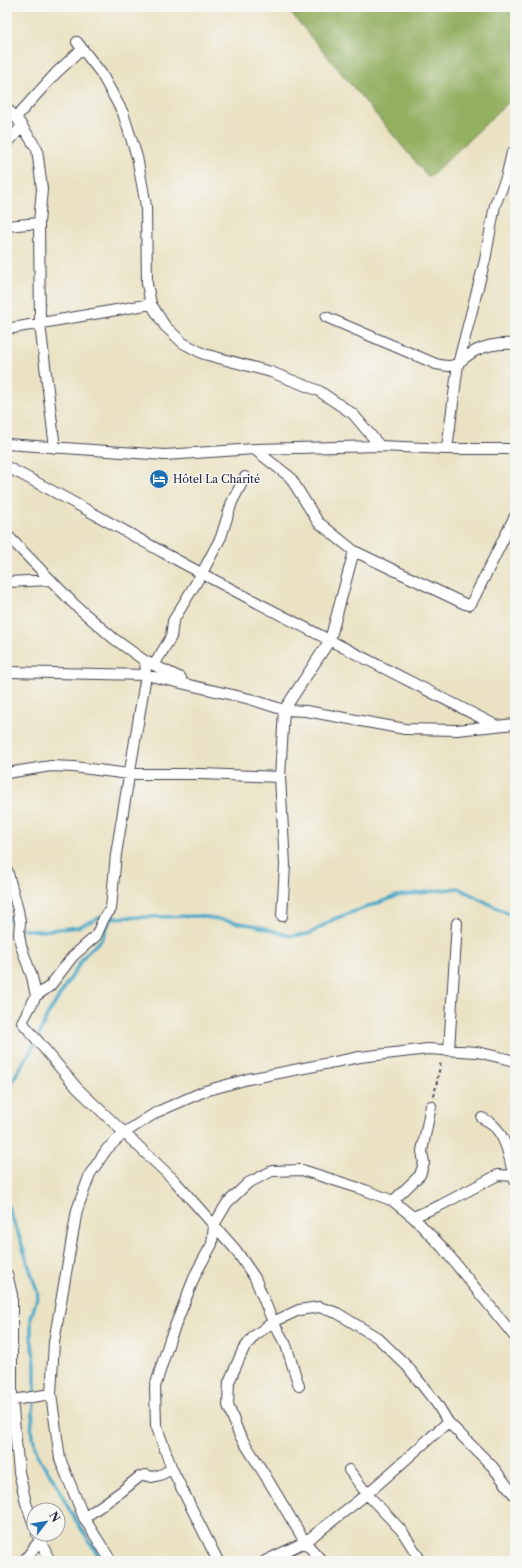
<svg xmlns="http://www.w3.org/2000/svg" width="522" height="1568" font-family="'Libre Caslon Text',serif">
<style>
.forest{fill:#93af61;stroke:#5a684e}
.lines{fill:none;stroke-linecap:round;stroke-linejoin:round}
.stream{stroke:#4aa9c9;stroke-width:3.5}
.minor-casing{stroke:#403f4f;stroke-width:12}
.path{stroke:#403f4f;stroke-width:2;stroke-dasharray:3 3;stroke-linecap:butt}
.minor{stroke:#fff;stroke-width:10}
.labels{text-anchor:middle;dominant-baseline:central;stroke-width:3;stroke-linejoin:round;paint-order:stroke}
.poi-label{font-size:11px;fill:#22223b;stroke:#f6f6f2;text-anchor:start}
</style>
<rect width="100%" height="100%" fill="#f6f6f2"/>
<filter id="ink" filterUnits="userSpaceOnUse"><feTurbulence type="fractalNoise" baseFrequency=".025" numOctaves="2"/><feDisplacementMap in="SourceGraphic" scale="8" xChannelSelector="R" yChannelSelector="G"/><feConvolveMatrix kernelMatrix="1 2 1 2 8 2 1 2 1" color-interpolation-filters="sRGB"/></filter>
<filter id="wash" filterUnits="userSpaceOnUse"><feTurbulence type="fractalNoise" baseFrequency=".012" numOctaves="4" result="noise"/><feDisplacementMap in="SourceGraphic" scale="16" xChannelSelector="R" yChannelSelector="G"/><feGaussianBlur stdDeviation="0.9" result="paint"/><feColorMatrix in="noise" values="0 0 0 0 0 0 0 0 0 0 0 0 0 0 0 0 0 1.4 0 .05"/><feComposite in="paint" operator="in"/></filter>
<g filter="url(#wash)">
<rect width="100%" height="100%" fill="#eae2c3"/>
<path class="forest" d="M286,7H515V96L429,178Z"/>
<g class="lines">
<path class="stream" d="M7,916L18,929L41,931L78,927L98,918L200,916L257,926L290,936L309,934L334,919L397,896L458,888L515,917
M7,1090L37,1040L47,1016L85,955L102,939L111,918
M7,1205L18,1233L38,1294L31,1318V1338L35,1362V1396L31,1430L38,1457L55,1481L70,1511L102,1561"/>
</g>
</g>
<g filter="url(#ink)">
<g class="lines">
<defs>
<path id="minor" d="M77,42L101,73L123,113L137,157L146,206L147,284L151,304L165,326L183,343L204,354L271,372L319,391L353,414L380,446
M7,109L16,117L37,149L42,189L39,223L40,324L55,448
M16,117L56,73L82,49
M7,144L22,126
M7,226L39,223
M326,317L436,364C459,370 457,361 475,351C488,344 501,343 515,344
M7,329L151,304
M7,444L165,455L254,449L380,446L447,449H515
M254,449L290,477L318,522L354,551L465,604L469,605L472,602L515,516
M447,449L458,364L485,260L495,205L506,178L512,153L515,151
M7,467C60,494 112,524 164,553C274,613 386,669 497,726
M7,535L74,604L113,638L145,661L181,678
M7,582L51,580
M154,665L171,637L173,621L202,573L221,537L232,502L245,477
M7,672L146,675L250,699L284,710L306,711L405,729L457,730L515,724
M7,773L51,766L74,767L129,774H201L280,777
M7,870L18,910L20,922L19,935L21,946L32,977L36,996L22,1022L77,1088L174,1180L235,1249L255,1278L273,1322L286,1345L299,1386
M282,916L285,865L280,777L284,710L330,640L354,551
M36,996L50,986L73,956L96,936L104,918L111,909L116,854L146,675L145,661
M449,1050L457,923
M482,1118C486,1120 490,1122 493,1125C508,1139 510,1163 515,1181
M393,1201L420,1175L424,1163L422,1151L431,1106
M413,1217L441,1205L498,1175L515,1176
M7,1274L12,1295V1399L19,1472L26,1503L34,1525
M7,1401L51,1394
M349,1470L367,1494L402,1531L421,1561
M84,1518L122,1491L139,1477L146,1475L152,1477L160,1475L172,1469
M37,1534L50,1561
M24,1561L40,1540
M111,1561L84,1518L60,1459L51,1394L54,1342L77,1210L90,1174L107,1149L124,1133L157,1112L205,1091L248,1079L360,1057L428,1049L477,1052L515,1061
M218,1561L172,1469L156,1425L155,1387L170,1339L196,1273L212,1244L214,1225L227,1203L248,1183L272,1171L302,1170L365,1190L393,1201L413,1217L442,1247L515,1337
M265,1561L305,1542L367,1494L448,1422
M322,1561L305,1542L268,1480L239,1434L228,1405L229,1382L243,1350L254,1336L273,1322L299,1310L319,1307L337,1313L378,1338L407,1366L437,1404L448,1422L492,1466L515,1496"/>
</defs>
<use href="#minor" class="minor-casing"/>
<path class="path" d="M434,1096L441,1061"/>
<use href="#minor" class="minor"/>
</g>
</g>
<defs>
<symbol id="hotel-disc" viewBox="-11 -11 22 22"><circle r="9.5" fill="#1f6fb2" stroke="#f6f6f2"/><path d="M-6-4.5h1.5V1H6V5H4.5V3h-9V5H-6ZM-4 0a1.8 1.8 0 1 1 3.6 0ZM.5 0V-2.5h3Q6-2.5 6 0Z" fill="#fff"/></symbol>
</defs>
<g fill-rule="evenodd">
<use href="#hotel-disc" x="148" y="468" width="22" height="22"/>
</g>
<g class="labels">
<g class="poi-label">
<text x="173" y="479">Hôtel La Charité</text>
</g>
</g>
<rect width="522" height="1568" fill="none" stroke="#f6f6f2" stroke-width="24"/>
<g transform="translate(46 1522) rotate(59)"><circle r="19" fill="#f6f6f2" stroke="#a1a1a9"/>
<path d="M0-3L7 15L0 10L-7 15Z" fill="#1f6fb2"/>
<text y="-6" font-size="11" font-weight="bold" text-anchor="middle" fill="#22223b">N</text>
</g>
</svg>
